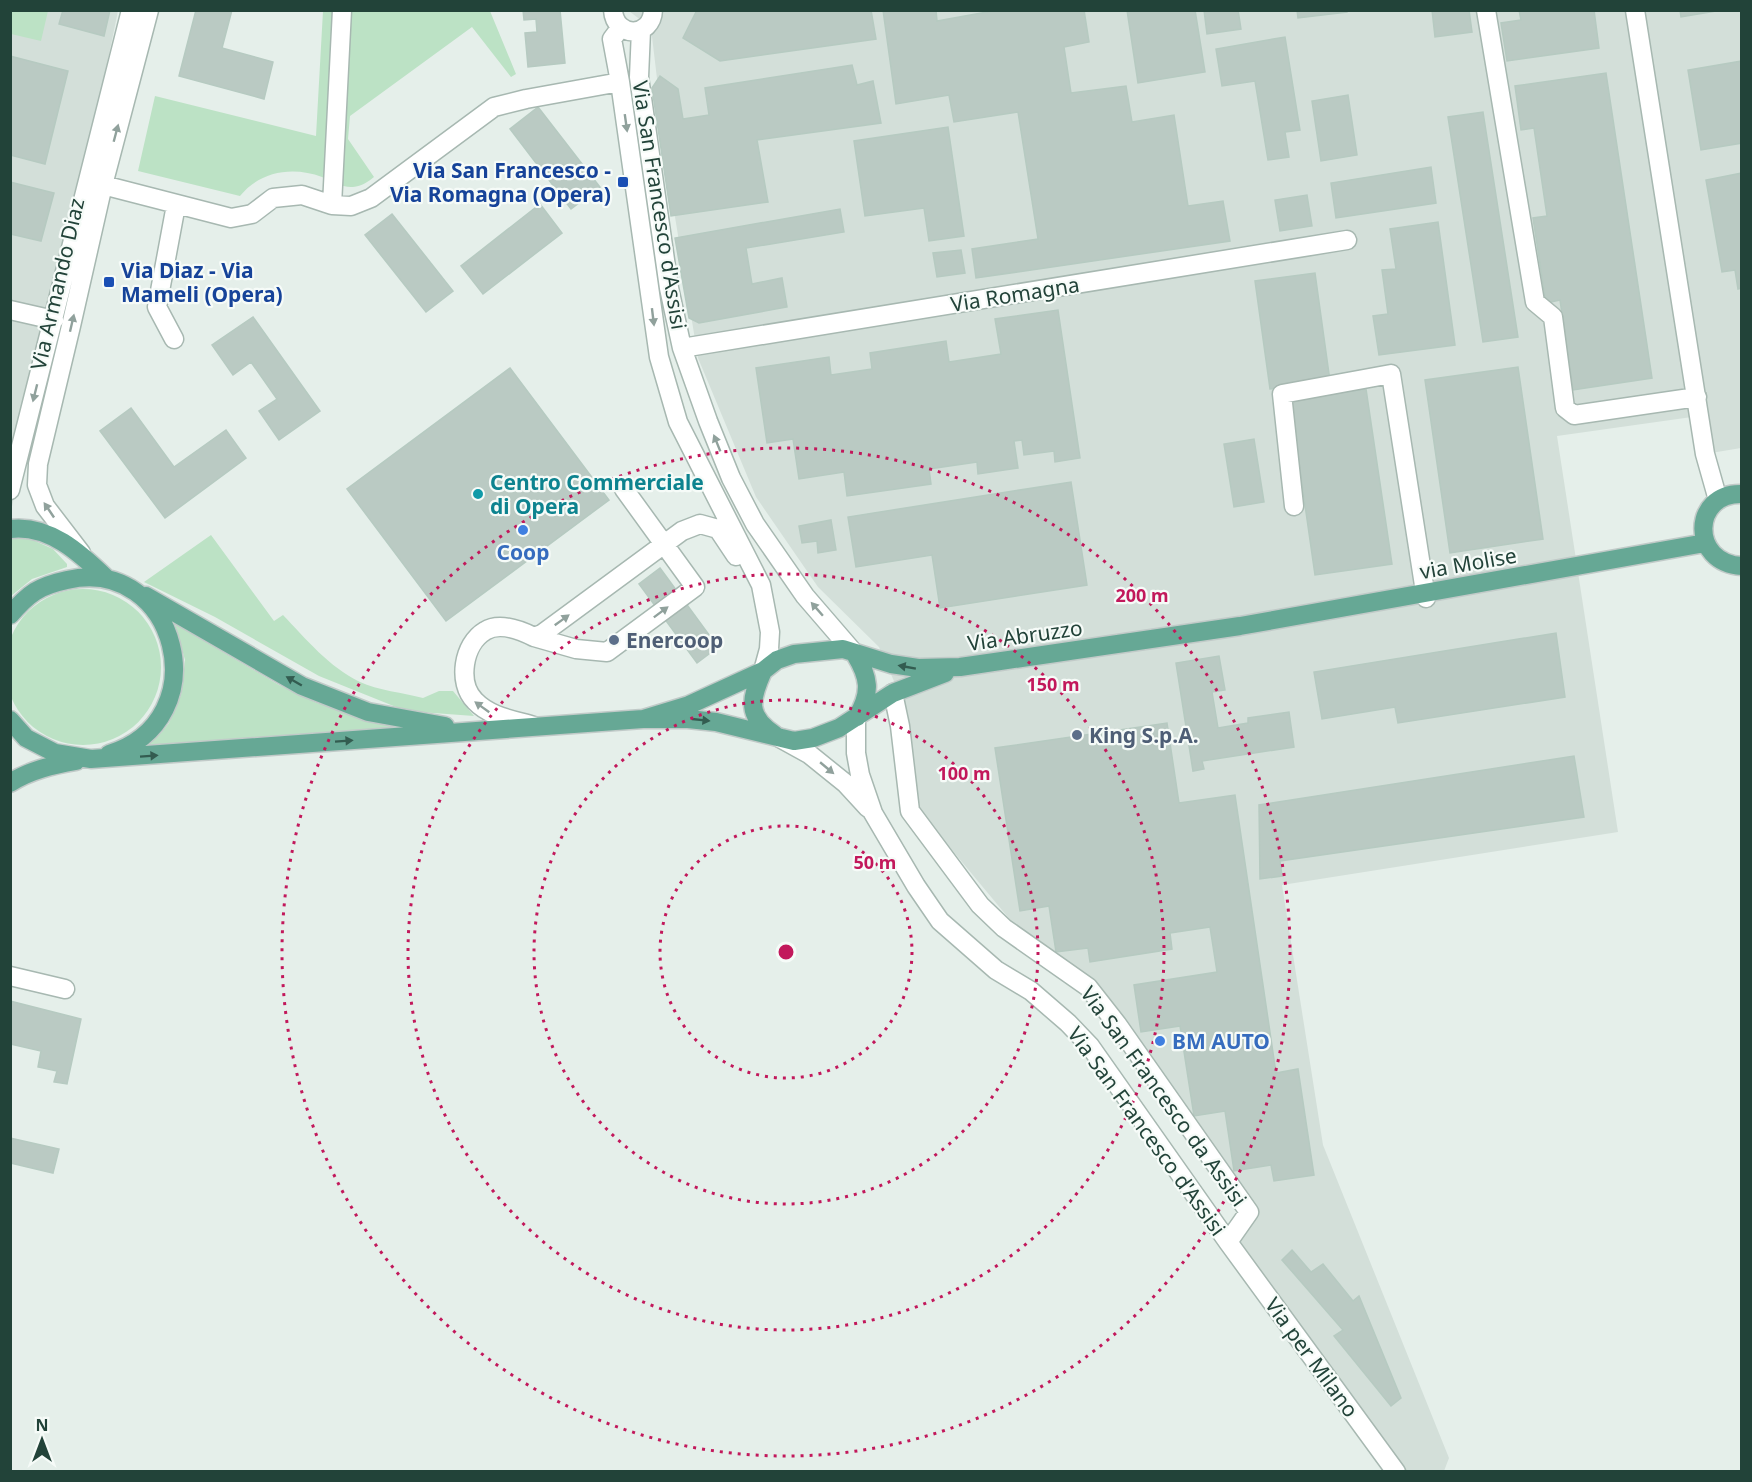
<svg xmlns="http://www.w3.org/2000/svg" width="1752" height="1482" font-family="'Noto Sans',sans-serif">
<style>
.built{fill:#d3dfd9}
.green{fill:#bce2c5}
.building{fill:#bacac3;stroke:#b6cac1;stroke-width:1.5}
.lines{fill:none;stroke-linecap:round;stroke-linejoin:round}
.minor-casing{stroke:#a7b8b1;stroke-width:21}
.major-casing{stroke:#c1cac8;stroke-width:21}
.minor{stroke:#fff;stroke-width:18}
.major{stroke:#66a895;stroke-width:18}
.oneway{fill:#90a19c}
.oneway2{fill:#335c50}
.ring{fill:none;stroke:#c2185b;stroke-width:3;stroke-dasharray:3 6}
.transit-dot{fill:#1a4fb4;stroke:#f6fbf8;stroke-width:2}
.culture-dot{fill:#0f9aa8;stroke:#f6fbf8;stroke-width:2}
.shop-dot{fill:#3f7fe0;stroke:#f6fbf8;stroke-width:2}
.service-dot{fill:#5c6f8a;stroke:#f6fbf8;stroke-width:2}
.labels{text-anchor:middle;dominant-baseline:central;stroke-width:4.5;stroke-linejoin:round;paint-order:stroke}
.transit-label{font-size:21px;font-weight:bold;fill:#164399;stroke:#f6fbf8;text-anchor:end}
.street-label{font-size:21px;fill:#224339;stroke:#f6fbf8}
.culture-label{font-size:21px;font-weight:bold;fill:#0d838f;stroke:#f6fbf8;text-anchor:start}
.shop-label{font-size:21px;font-weight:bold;fill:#366cbe;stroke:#f6fbf8}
.service-label{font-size:21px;font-weight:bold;fill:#4e5e75;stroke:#f6fbf8;text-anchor:start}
.centre{fill:#c2185b;stroke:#f6fbf8;stroke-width:3}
.ring-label{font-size:18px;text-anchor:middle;font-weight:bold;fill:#c2185b;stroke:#f6fbf8;stroke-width:4.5;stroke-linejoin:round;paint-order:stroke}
</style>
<rect width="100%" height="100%" fill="#e5efea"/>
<path class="built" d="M11,11H118L54,320L11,511Z
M629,11H1741V448L1705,454L1699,416L1557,436L1618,832L1282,885L1323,1145L1449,1458L1444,1471H1396L1228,1242L1248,1212L1106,994L1022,934L917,808L908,713L879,647L818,587L756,497L698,358L669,180L651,28Z"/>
<path class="green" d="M11,10L48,11L41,41L11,34Z
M323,11H490L516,74L511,77L472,27L350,116L348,139L374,177C368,182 362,186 353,187C343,188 331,181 322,177C293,166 260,171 240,196L138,171L155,96L316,136Z
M211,535L274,621L283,615C306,639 329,667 360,682C377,690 404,693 423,698L439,691H453L474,716L406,711L319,676L215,617L144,582Z
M26,537L53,549L67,564V567L32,579L11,596V538Z
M5 667a78 78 0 1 1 156 0a78 78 0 1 1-156 0Z
M175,624L279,685L317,703L390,724L394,728V731L143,748L161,733L169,723L181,695L185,660Z"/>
<path class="building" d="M63,10H110L104,36L59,24Z
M196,10H232L222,48L273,62L264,99L179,76Z
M523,10H560L565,63L528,67L525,33L537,32L536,19L524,20Z
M697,10H871L876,39L720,61L683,38Z
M883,10H936L937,21L998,10H1084L1089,42L1064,47L1071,93L1126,86L1132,122L1174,115L1188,206L1223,201L1230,241L976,278L972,249L1038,239L1018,112L954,122L949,95L896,104Z
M1127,10H1195L1205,72L1138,83Z
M1204,10H1238L1241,29L1207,34Z
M1297,10H1347V12L1298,18Z
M1432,10H1469L1472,32L1435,37Z
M1519,10H1594L1599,48L1507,61L1501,23L1521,20Z
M1680,10H1722L1681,17Z
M1285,37L1300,130L1285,132L1289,157L1268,160L1255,81L1222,86L1216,49Z
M10,56L68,71L45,164L10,155Z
M1742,61V143L1701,150L1688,70Z
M852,65L857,85L873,81L881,123L757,140L768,202L671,216L652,88L660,76L678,89L683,119L709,115L705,88Z
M1606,73L1652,378L1573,390L1560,300L1546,303L1533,218L1547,216L1534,128L1521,130L1515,86Z
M1348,95L1357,155L1321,161L1312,101Z
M538,107L600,187L571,209L510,129Z
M1483,112L1518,337L1483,342L1448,117Z
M948,127L964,236L929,241L924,208L865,216L854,141Z
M1431,167L1436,203L1336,218L1331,183Z
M1742,173V288L1738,289L1735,270L1722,272L1706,180Z
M10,182L54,193L41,241L10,234Z
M1307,195L1312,226L1280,231L1275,200Z
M540,204L562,233L483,294L461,266Z
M840,209L844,232L746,248L752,284L782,278L787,307L699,323L689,318L675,238Z
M392,214L453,291L426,312L365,235Z
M1438,222L1455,345L1379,355L1373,316L1388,314L1382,270L1396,269L1390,229Z
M961,250L965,273L937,277L933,253Z
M1315,273L1330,381L1270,389L1255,281Z
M1058,310L1080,458L1055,462L1054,451L1024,455L1022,440L1014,441L1018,468L978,474L977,462L929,469L931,484L847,496L844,472L799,479L793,439L767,443L756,368L829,357L831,375L872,369L870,353L946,341L949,362L1001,354L995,319Z
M253,317L320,411L279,440L259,411L277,399L251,362L233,375L212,345Z
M1518,367L1543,539L1450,553L1425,380Z
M510,368L609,500L446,621L347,489Z
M1366,389L1392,564L1315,575L1290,400Z
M131,408L174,467L226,430L246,458L165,518L100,431Z
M1254,439L1264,502L1234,507L1224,444Z
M1071,482L1087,585L940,608L932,555L856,567L848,517Z
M831,520L836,550L818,553L817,541L802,543L799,526Z
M660,568L718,647L697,663L639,584Z
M1556,633L1565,697L1398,723L1395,707L1322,719L1314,672Z
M1219,656L1225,690L1212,692L1218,728L1248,723V718L1289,712L1294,747L1202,761L1204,769L1193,771L1176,663Z
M1167,723L1179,803L1235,795L1276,1073L1298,1069L1314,1175L1274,1181L1271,1165L1234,1171L1225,1111L1194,1116L1180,1026L1141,1032L1134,985L1217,972L1210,927L1170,933L1172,949L1090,962L1088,948L1056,952L1049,906L1020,911L995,748Z
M1574,756L1584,817L1280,861L1282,876L1260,879L1259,805Z
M10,1001L81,1019L67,1084L54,1082L57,1071L38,1067L41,1051L10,1044Z
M10,1138L59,1149L53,1173L10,1163Z
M1292,1250L1311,1272L1323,1264L1353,1301L1359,1296L1401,1398L1391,1406L1334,1336L1343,1330L1282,1260Z"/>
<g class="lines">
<defs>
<path id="minor" d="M613,10C615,39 652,38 653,10
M1486,10L1535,302L1553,317L1565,408L1574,415L1697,397
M1635,10L1705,454L1718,500
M621,27L612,39L620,82L659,357L678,422L761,585L770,632L769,649L763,671
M641,30L639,77L669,288L682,348L708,421L731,478L755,524L805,596L855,654
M103,185L231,218L252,214L273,198L302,195L332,205L351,206L371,198L494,107L526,99L620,82
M332,205L342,10
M10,310L54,320
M174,339L157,307L176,205
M682,348L1347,240
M10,490L131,10
M1294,506L1282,394L1391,374L1426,598
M81,553L45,506L37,485L38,464L71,326L103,185L149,10
M534,637L576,649L607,652L695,587L624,489
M893,693L900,726L910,811L980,905L1004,928L1088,987L1117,1024L1249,1212L1228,1242
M856,718V753L860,775L873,813L916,886L940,921L996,970L1031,991L1068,1023L1090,1046L1228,1242L1396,1472
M534,726C514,720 490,717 475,701C457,683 463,644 485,631C499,622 520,630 534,637L542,634L682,531L700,524L718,529L736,556
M780,738L809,754L845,783L868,808
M10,976L65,989"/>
<path id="major" d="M1742,494C1692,492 1689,563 1742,566
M10,529C49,524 80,553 106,578
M146,596L302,686L368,712L445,726
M10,615C29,593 39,586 67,580C177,555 220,720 109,754
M855,654C869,677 872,692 857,717
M763,671C750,700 746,716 775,735
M643,719L689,705L763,671L777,660L794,654L843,649L891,664L918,668L960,667L1240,626L1705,543
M10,720L26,738L55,753L91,759L643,719H688L716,722L794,741L813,738L839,728L893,693L945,673
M10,783C30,770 53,765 76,761"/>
</defs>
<use href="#minor" class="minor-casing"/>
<use href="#major" class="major-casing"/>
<use href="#minor" class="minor"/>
<use href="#major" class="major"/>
</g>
<defs><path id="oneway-solid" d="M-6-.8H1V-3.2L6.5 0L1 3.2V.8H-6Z" transform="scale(1.5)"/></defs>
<g class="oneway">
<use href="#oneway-solid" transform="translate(626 123) rotate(82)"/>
<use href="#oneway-solid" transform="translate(116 133) rotate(-75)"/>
<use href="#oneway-solid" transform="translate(653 317) rotate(83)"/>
<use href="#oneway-solid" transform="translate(72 323) rotate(-77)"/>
<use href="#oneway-solid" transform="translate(35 393) rotate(104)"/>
<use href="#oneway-solid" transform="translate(717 443) rotate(-112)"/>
<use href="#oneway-solid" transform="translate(49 510) rotate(-124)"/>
<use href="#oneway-solid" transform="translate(817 609) rotate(-131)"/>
<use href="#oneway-solid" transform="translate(661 612) rotate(-37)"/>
<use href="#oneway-solid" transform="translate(562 620) rotate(-36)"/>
<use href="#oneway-solid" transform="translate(482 707) rotate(-144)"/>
<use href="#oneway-solid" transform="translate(827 768) rotate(40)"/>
</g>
<g class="oneway2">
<use href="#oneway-solid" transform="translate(907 667) rotate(-170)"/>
<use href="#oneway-solid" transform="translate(294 681) rotate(-150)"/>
<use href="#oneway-solid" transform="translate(701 720) rotate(6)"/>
<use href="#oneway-solid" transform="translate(344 741) rotate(-4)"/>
<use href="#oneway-solid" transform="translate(149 756) rotate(-4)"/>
</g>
<g class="ring">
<circle cx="786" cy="952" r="126"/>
<circle cx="786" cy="952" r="252"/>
<circle cx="786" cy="952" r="378"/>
<circle cx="786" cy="952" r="504"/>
</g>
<g class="transit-dot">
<rect x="617" y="176" width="12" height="12" rx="3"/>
<rect x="103" y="276" width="12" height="12" rx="3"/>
</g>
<circle class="culture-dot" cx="478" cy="494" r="6"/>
<g class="shop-dot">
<circle cx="523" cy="530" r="6"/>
<circle cx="1160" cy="1041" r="6"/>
</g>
<g class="service-dot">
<circle cx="614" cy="640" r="6"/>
<circle cx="1077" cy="735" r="6"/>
</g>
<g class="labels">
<g class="transit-label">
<text x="611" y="170">Via San Francesco -<tspan x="611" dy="24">Via Romagna (Opera)</tspan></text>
<text x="121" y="270" text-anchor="start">Via Diaz - Via<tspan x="121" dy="24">Mameli (Opera)</tspan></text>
</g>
<g class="street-label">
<text transform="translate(660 205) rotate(81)">Via San Francesco d'Assisi</text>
<text transform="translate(57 284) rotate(-77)">Via Armando Diaz</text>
<text transform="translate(1015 294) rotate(-9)">Via Romagna</text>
<text transform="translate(1468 563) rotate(-10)">via Molise</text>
<text transform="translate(1025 635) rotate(-8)">Via Abruzzo</text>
<text transform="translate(1164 1096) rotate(54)">Via San Francesco da Assisi</text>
<text transform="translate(1147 1131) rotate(54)">Via San Francesco d'Assisi</text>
<text transform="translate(1312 1357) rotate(54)">Via per Milano</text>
</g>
<g class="culture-label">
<text x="490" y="482">Centro Commerciale<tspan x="490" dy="24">di Opera</tspan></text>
</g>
<g class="shop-label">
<text x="523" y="552">Coop</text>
<text x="1172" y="1041" text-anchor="start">BM AUTO</text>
</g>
<g class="service-label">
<text x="626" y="640">Enercoop</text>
<text x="1089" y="735">King S.p.A.</text>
</g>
</g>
<circle cx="786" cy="952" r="9" class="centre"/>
<g class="ring-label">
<text x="1142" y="602">200 m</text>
<text x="1053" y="691">150 m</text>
<text x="964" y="780">100 m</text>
<text x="875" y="869">50 m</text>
</g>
<rect width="1752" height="1482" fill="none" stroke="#224339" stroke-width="24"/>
<g transform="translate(42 1440)" stroke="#f6fbf8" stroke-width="4.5" paint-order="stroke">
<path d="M0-4.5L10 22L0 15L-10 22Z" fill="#224339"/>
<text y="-9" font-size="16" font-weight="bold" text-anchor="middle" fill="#224339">N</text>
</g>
</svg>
